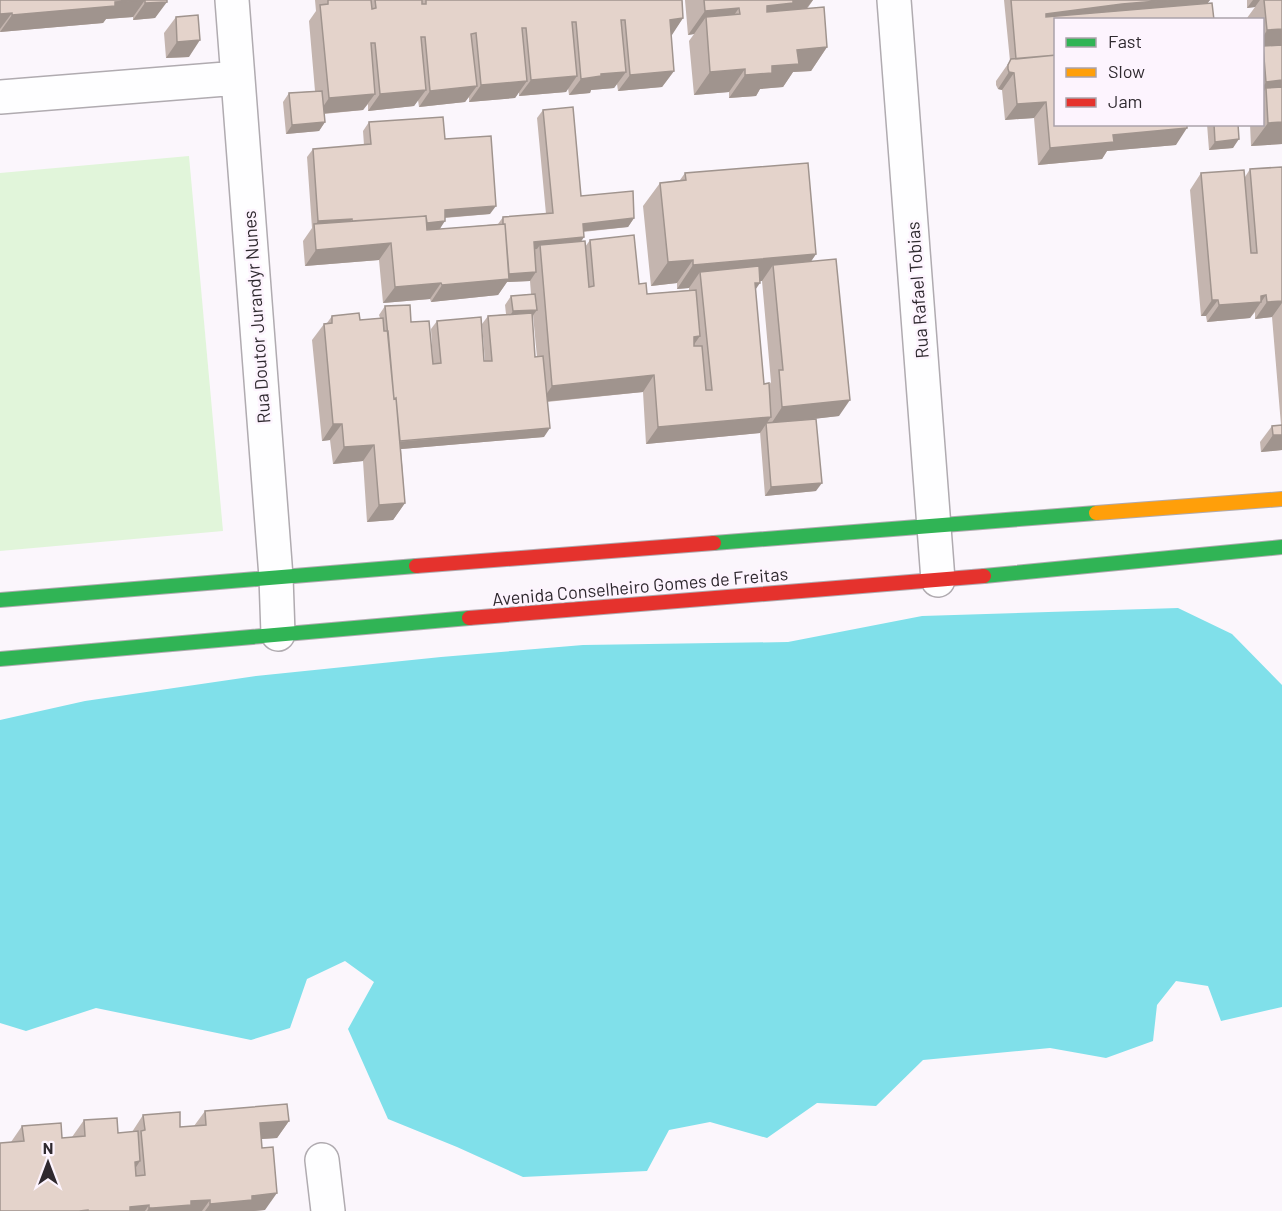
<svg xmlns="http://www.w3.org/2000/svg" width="1282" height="1211" font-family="Barlow,sans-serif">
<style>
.green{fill:#e1f5da}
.water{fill:#80e0ea}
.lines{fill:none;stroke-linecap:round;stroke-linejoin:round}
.street-casing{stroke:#b0abb0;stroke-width:36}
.fast-casing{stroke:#b0abb0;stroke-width:16}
.slow-casing{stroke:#b0abb0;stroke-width:16}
.jam-casing{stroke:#b0abb0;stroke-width:16}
.street{stroke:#fefeff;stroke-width:33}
.fast{stroke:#30b455;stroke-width:14}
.slow{stroke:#ff9f0a;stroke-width:14}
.jam{stroke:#e5322d;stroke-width:14}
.wall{fill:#c4b5af;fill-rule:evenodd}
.shaded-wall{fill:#a0948e}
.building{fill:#e4d3cb;stroke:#a0948e;stroke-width:1.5}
.labels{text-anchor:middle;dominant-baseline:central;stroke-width:5;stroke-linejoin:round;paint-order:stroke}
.street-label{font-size:18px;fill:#2f292f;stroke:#fdf4fe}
</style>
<rect width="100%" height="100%" fill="#fbf6fc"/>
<path class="green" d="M189,156L223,531L0,551V173Z"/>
<path class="water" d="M1178,608L1232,634L1282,685V1007L1221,1021L1208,986L1176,981L1157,1005L1153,1041L1106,1058L1050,1048L923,1060L876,1106L817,1103L767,1138L710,1122L669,1130L647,1171L523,1177L457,1147L388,1119L348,1029L374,982L345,961L307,979L290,1028L251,1040L96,1008L26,1031L0,1023V720L85,701L256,676L441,657L583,645L788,642L922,616Z"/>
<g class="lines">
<defs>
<path id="street" d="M232,0L276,577L278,634
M894,0L938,580
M0,97L238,78
M322,1160L328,1211"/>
<path id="fast" d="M714,543L1096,513
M984,576L1282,547
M0,600L416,566
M0,659L469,618"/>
<path id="slow" d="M1096,513L1282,499"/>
<path id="jam" d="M416,566L714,543
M469,618L984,576"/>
</defs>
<use href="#street" class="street-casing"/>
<use href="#fast" class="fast-casing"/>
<use href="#slow" class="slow-casing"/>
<use href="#jam" class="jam-casing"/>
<use href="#street" class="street"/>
<use href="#fast" class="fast"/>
<use href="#slow" class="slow"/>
<use href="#jam" class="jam"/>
</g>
<path class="wall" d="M0,0H167L155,18L133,20V17L106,19L103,23L0,32Z
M315,0H682L683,18L671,35L674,71L662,87L618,91L617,84L614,88L591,90L590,93L569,95L568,88L566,92L519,96V92L515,98L469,102V97L465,102L419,107L418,100L414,106L368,111V104L363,110L324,114L325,122L319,131L286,134L283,102L289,93L315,91L309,21L316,11Z
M685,0H813L807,9L827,47L811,71L793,72L783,87L760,89L756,96L729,98V92L694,95L689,41L694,34L688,35Z
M1004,0H1210L1207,4L1056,20L1176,145L1107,151L1102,159L1038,165L1034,118L1005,120L1002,90L998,89L996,85V81L1010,61Z
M1247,0H1282V144L1251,146L1250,124H1263V20H1248L1247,18L1255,7L1247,8Z
M176,17L189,57L166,58L164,33Z
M543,110L581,196L634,218L628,227L583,232L584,237L581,241L585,247L590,240L639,284L647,294L689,290V288L677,289V283L651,286L643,206L660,183L680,180L685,173L816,254L811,261L839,416L811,419L816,491L765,496L760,432V433L646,444L643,392L547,402L544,437L401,449L405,503L393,520L367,522L363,461L333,464L330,440L322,441L312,340L324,324L327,323L332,316L360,320L380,318L379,315L385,306L411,322L433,364L431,329L437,321L484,361H485L482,324L488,316L506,314L505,305L511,296L531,294L530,281L507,282L498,295L431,302L430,299L383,303L379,260L305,266L303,241L312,228L307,157L313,149L364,145L363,131L369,122L445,139L490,214L445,218L440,229L498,224L503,217L546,214L537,118ZM760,281H762L771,382L769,385L764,384L755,290ZM533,315L537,357H535L532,317Z
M1207,124H1238L1233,148L1209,150Z
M1282,167V450L1261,452L1260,442L1272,426L1281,425L1272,317L1255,319V312L1250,318L1207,322L1206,316H1201L1190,190L1201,173L1245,177L1250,169Z
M205,1111L289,1121L277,1138L261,1139L265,1210L254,1211H0L11,1142L22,1126L62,1138L72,1137L84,1120L118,1133L132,1132L143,1115L180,1127L194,1126Z"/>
<path class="shaded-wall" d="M145,0L133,17L106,19L103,23L0,32L12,15L115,2Z
M784,0H813L806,9L750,29L767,6Z
M1169,0H1210L1206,5L1040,22L1046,14L1122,4Z
M1253,0H1260L1255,7L1247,8Z
M167,2L155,18L133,20L145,3Z
M739,8L722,32L706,17L694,34L688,35L705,11Z
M12,13L0,29V14Z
M683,18L672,35L658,36L670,20Z
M1282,29V51L1263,46V47V37L1267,30Z
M200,40L189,57L166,58L177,42Z
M827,47L811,71L793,72L783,87L760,89L756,96L729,98L745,75L772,66L797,50Z
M745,69L729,92L694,95L710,72Z
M674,71L662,87L618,91L630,75Z
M626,72L614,88L591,90L590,93L569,95L581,79L601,74Z
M1009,72L1014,73L1002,90L998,89Z
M577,76L566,92L519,96L531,80Z
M1282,80V96L1266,88L1263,93V87L1266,82Z
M527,81L515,98L469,102L481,85Z
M477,86L465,102L419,107L430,91Z
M426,90L414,106L368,111L380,94Z
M375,94L363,110L318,114L329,98Z
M1046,102L1034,118L1005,120L1017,104Z
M325,122L319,131L286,134L292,125Z
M1282,122V144L1251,146L1268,123Z
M1187,128L1176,145L1107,151L1102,159L1038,165L1050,148L1113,135Z
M1239,139L1233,148L1209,150L1215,142Z
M496,206L490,214L439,218L445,210Z
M634,218L628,227L577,232L583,224Z
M352,219L346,228L314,227L318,221Z
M445,221L439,230L353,228Z
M584,237L578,246L540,245L537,249L528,250L534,242Z
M391,243L379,260L305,266L316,250Z
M816,254L800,278L773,265L762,281L702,287L700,272L689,288L677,289L693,265Z
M693,260L677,283L651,286L668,262Z
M536,272L530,281L507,282L498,295L431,302L442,285L507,274Z
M441,283L430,299L383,303L395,287Z
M755,283H760L749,299Z
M1266,295L1250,318L1207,322L1219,305Z
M1212,300H1218L1206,316H1201Z
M1282,301V303L1272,317L1255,319L1267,302Z
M537,310L531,318L507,320L513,311Z
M700,336L688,353L694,337Z
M654,375L643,392L541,402L552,386Z
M850,400L839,416L771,424L782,407Z
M771,417L760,433L646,444L658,427Z
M333,424H342L330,440L322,441Z
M550,428L544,437L390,450L396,442Z
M1273,435H1282V450L1261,452Z
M374,445L363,461L333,464L344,447Z
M822,483L816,491L765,496L771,487Z
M405,503L393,520L367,522L379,505Z
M289,1121L277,1138L248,1140L260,1123Z
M140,1161L129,1178L135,1162Z
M277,1193L265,1210L254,1211H205L210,1204L252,1196Z
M210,1200L202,1211H147L149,1208L191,1201Z
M149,1205L145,1211H126L130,1207Z"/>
<path class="building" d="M0,0H167V2L145,3V0L115,2V6L12,15V13L0,14Z
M328,0H371L372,9L376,8L375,0H422V4H426V0H682L683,18L670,20L674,71L630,75L625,20H621L626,72L601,74V76L581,79L576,22H572L577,76L531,80L526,28H522L527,81L481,85L476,33L471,34L477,86L430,91L425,37H421L426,90L380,94L375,43H371L375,94L329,98L320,5L328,4Z
M704,0H793V3L767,6V12L824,7L827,47L797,50L799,64L772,66V73L745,75V69L710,72L706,17L740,14L739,8L705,11Z
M1011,0H1169L1122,4L1046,14V17L1212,3L1214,20H1056V55L1016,59Z
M1264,0H1282V29L1267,30Z
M198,15L200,40L177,42L176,17Z
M1282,45V80L1266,82L1263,46Z
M1056,55V124H1187V128L1113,135L1114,142L1050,148L1046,102L1017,104L1014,73L1009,72L1008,69V65L1011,59Z
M1282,87V122L1268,123L1266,88Z
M322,91L325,122L292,125L289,93Z
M573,107L581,196L633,191L634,218L583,224L584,237L534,242L536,272L509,274L505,224H503V217L553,213L543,110Z
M443,117L445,139L491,136L496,206L445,210V221L427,223L426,216L352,221V219L318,221L313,149L371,144L369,122Z
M1214,124H1238L1239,139L1215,142Z
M808,163L816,254L693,265V260L668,262L660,183L686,180L685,173Z
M1282,167V301L1267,302L1266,295L1261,296V302L1219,305L1218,300H1212L1201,173L1244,170L1251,253H1257L1250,169Z
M426,216L427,230L505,224L509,279L442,285L441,283L395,287L391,243L316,250L314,224Z
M634,235L639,284L646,283L647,294L696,290L700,336L694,337V346H702L706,390H712L700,272L759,266L760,283H755L764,384L769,383L771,417L658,427L654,375L552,386L540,245L585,241L589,287L594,286L590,240Z
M836,259L850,400L782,407L779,370H783L773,265Z
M535,294L537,310L513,311L511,296Z
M410,305L411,322L429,321L433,364L441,363L437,321L481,317L484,361H492L488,316L532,313L535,357L543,356L550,428L400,441L396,398L394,399L385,306Z
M359,313L360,320L383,318L384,331H388L394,399L396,398L405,503L379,505L374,445L344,447L342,424H333L324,324L332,323V316Z
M816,419L822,483L771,487L766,423Z
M1282,425V435H1273L1272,426Z
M287,1104L289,1121L260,1123L262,1148L273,1147L277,1193L252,1196V1200L210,1204V1200L191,1201V1205L153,1208H149V1205L130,1207V1211H88V1210L79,1211H0V1143L24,1141L22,1126L61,1123L62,1138L85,1136L84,1120L117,1118L118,1133L138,1131L140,1161L135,1162L136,1176L145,1175L141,1131L145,1130L143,1115L180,1112V1127L206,1125L205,1111Z"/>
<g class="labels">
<g class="street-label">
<text transform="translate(917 290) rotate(-94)">Rua Rafael Tobias</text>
<text transform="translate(256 317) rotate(-94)">Rua Doutor Jurandyr Nunes</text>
<text transform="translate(640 586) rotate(-5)">Avenida Conselheiro Gomes de Freitas</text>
</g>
</g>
<rect x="1054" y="18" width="210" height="108" fill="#fdf4fe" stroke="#aba3ab" stroke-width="1.5"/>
<rect x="1066" y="38" width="30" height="9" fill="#30b455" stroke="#aba3ab" stroke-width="1.5"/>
<text x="1108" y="48" font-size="18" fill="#2f292f">Fast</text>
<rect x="1066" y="68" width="30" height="9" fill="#ff9f0a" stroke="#aba3ab" stroke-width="1.5"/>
<text x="1108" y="78" font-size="18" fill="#2f292f">Slow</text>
<rect x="1066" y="98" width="30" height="9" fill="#e5322d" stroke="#aba3ab" stroke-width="1.5"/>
<text x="1108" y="108" font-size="18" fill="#2f292f">Jam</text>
<g transform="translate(48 1163)" stroke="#fdf4fe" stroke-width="4.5" paint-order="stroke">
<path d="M0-4.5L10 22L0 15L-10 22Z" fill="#2f292f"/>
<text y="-9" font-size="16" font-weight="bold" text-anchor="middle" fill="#2f292f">N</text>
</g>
</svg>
